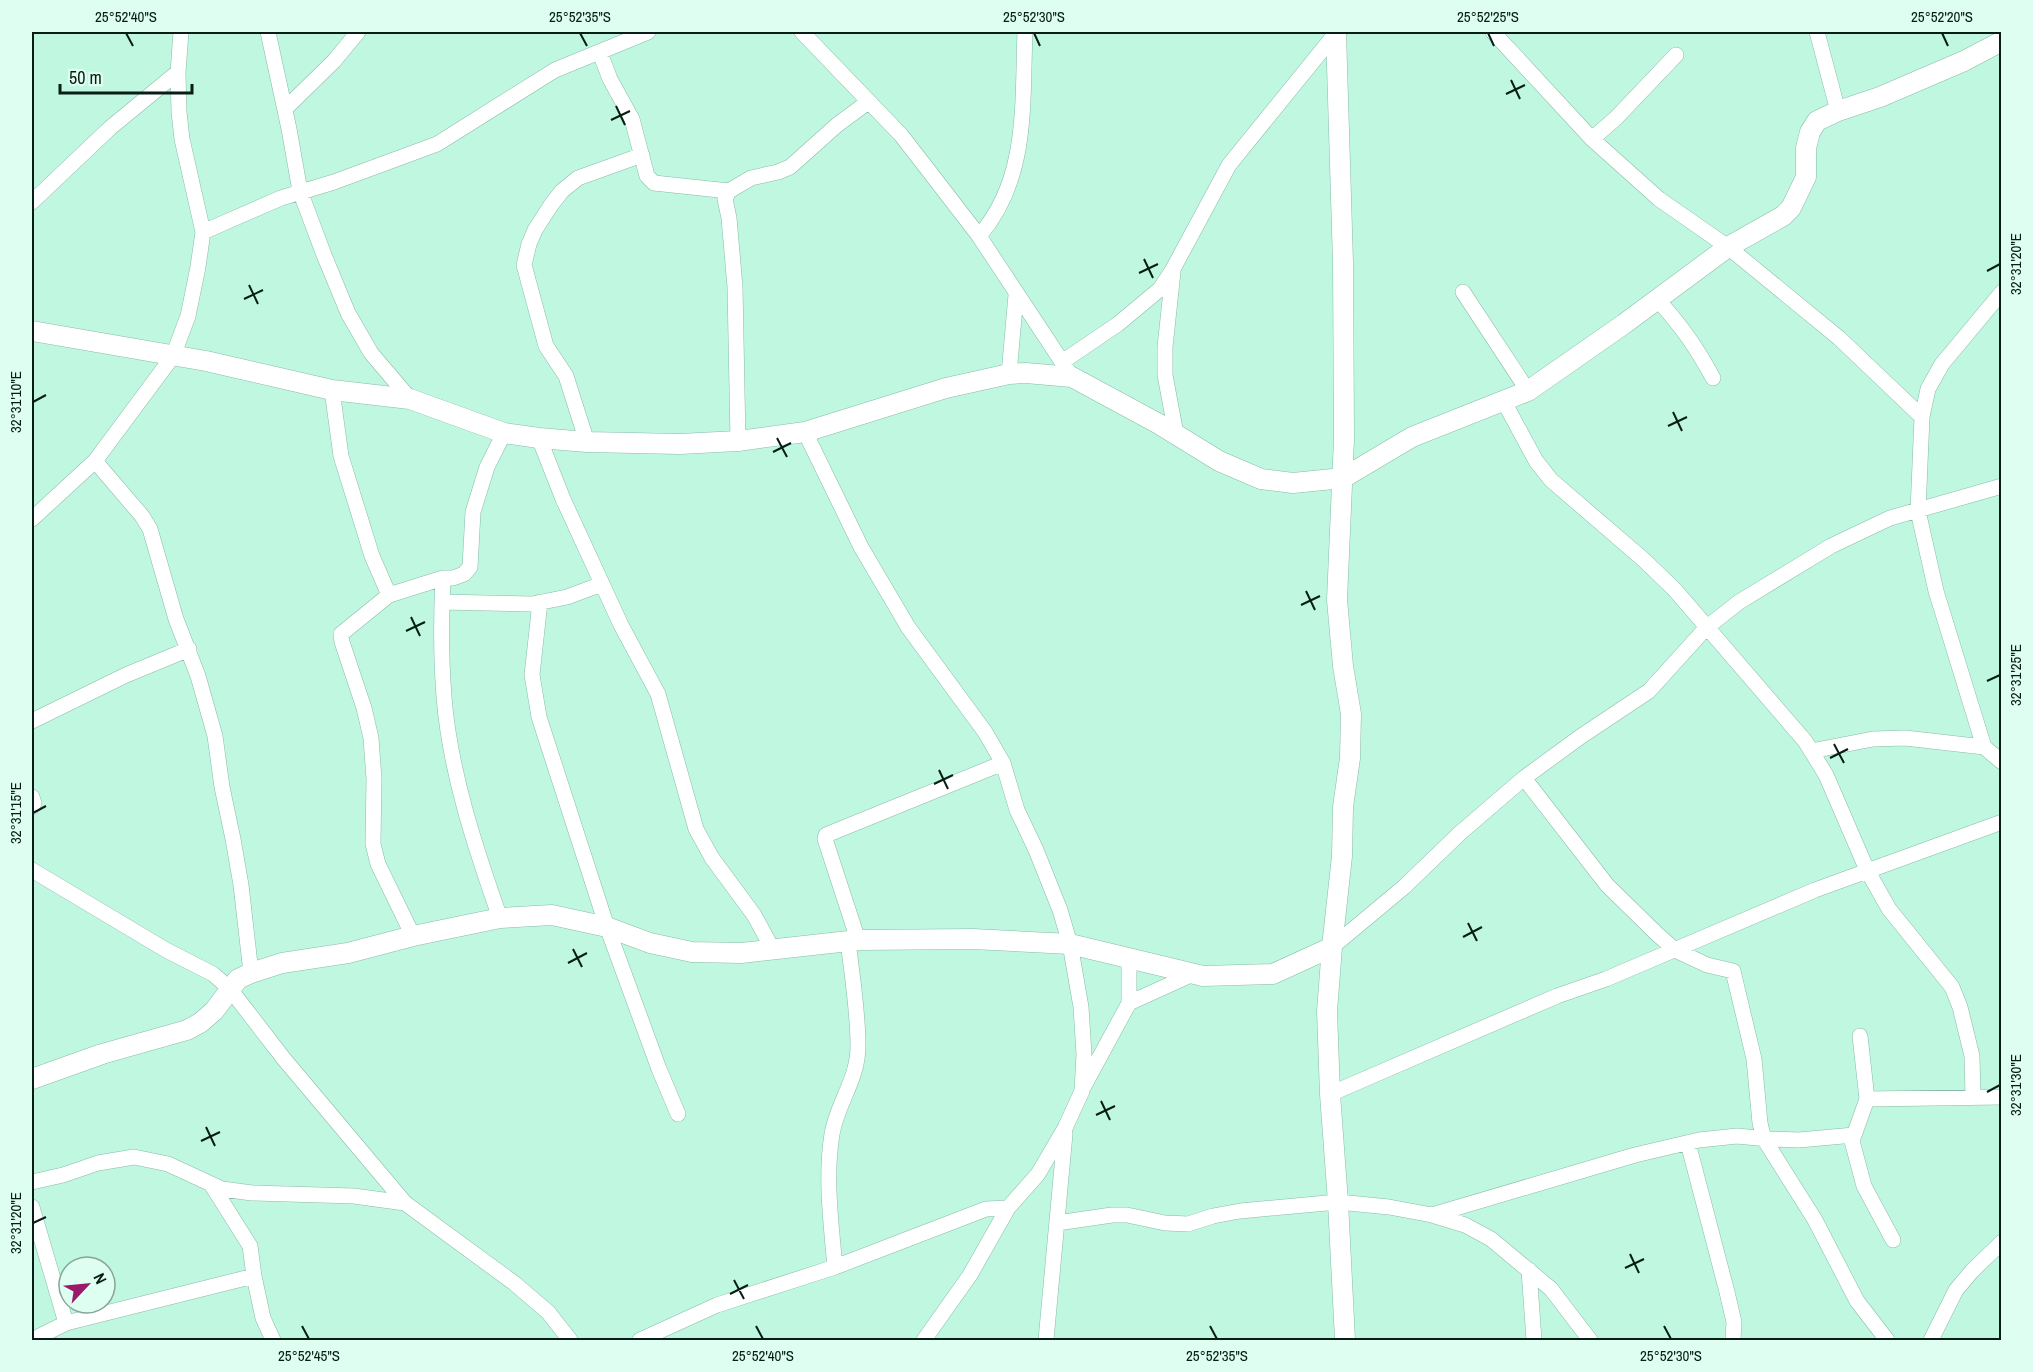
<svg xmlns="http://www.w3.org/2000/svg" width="2033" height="1372" font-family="'Archivo Narrow',sans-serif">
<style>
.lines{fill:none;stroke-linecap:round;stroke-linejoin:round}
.minor-casing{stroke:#88bca8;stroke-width:16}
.tertiary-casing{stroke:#88bca8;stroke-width:21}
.minor{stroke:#fff;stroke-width:15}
.tertiary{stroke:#fff;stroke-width:20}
.ticks{fill:none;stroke:#081d16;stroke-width:2}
.neatline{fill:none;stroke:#081d16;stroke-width:2}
.ticks-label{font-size:15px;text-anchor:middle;fill:#081d16}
</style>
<rect width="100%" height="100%" fill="#c0f7e1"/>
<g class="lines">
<defs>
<path id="minor" d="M268,32L289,129L300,191L324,255L348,313L371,353L410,399
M802,32L901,135L932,175L979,236L1072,377
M1493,32L1592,139L1659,199L1728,247L1839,338L1922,417
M1817,32L1838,111
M600,53L610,79L632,119L647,176L654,183L729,191
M285,109L334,61L358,32
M1592,139L1616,118L1676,55
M32,202L110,128L178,72
M203,232L281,198L334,182L437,144L555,70L648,32
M979,236C1029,179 1022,103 1025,32
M1173,272L1165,347V375L1176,434
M1463,292L1528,391
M1657,299C1682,327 1695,345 1713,378
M1062,362L1118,324L1160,289L1173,269L1229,165L1336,33
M1009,374L1016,295
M332,390L341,456L372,556L389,595
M1503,400L1536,461L1551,480L1644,560L1675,590L1805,741L1826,775L1867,870L1889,909L1952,987L1960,1007L1972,1056L1973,1096
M805,432L861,547L908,627L985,732L1003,763L1017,810L1036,850L1060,910L1070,944L1081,1007L1084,1054L1082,1091L1065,1128L1038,1174L1008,1208L970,1275L924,1340
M539,438L563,499L621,625L658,694L696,829L712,858L754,915L772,948
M738,441L735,287L729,218L725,199L729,191L751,178L778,172L790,167L837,125L868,102
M587,442L566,376L546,346L524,265L529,244L535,230L551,205L562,191L578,178L642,155
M95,461L142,516L150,529L176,619L198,676L215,736L222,787L233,839L241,885L251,973
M32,519L95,461L173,356L188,316L198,267L203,232L182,139L179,112L178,72L181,32
M443,578C441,617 441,658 444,697C450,772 475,847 500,918
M442,602L532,604L567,597L602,584
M540,602L532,675L539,717L607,927L659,1069L678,1114
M32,721L126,675L189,649
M1984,747L1936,591L1918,511L1922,417L1928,389L1942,364L2002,292
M1811,751L1873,739L1905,738L1984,747L2002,762
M1524,778L1607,885L1657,934L1675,950L1707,965L1733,971L1754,1059L1760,1123L1764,1139L1815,1220L1857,1301L1887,1340
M32,797L34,803L32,807
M32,870L166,950L213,974L230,989L284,1059L405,1203L514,1283L548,1312L570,1340
M413,936L378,864L373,844L374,779L371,738L364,708L342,642L341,634L389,595L443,578H453L464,574L470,567L473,512L487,467L504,433
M858,940L825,839L826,835L1003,763
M1332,947L1404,887L1460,833L1524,778L1580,737L1649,691L1706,628L1739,602L1831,546L1890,518L2002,486
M1129,1003L1193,974
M1860,1036L1867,1099L1852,1141L1864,1186L1893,1240
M1084,1086L1129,1003V959
M1330,1094L1557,996L1606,979L1815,890L2002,822
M1867,1099L2002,1097
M1688,1143L1727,1292L1734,1322L1733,1340
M32,1182L63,1175L98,1163L134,1157L168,1164L222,1189L252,1193L354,1196L405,1203
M211,1184L250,1246L254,1276L263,1318L273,1340
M32,1207L66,1323
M1432,1215L1635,1155L1699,1140L1737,1136L1768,1139L1799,1140L1854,1135
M1057,1223L1112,1215H1127L1165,1223L1188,1224L1213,1216L1240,1211L1338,1202L1389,1207L1432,1215L1465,1225L1491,1239L1551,1289L1590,1340
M835,1267C831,1223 825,1177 832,1134C837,1103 858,1080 858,1046C858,1011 852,975 848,941
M1529,1270L1534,1340
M32,1340L66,1323L254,1276
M640,1340L717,1305L835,1267L986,1209L1008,1208
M1046,1340L1065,1134
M1931,1340L1956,1290L1972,1271L2002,1242"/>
<path id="tertiary" d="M1336,32L1343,263L1344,439L1337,600L1343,666L1351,714L1350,758L1343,807L1342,856L1332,947L1327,1011L1330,1094L1338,1202L1345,1340
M32,331L206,361L332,390L410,399L504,433L539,438L587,442L680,444L738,441L805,432L946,388L1009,374L1026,373L1072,377L1159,424L1219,461L1261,479L1293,483L1343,478L1412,437L1528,391L1624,324L1728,247L1783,216L1791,208L1806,177V148L1810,132L1817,121L1838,111L1880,97L1964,61L2002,41
M32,1079L102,1054L187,1030L200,1023L214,1011L238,979L251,973L282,963L348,953L413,936L500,918L552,915L607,927L650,943L692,952L741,953L858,940L973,939L1070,944L1203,976L1273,974L1332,947"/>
</defs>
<use href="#minor" class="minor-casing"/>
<use href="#tertiary" class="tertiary-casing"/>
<use href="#minor" class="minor"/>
<use href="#tertiary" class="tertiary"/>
</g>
<path class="ticks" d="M126,33L133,46M580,33L587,46M1034,33L1040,46M1488,33L1494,46M1942,33L1948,46M1511,80L1520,99M1506,94L1525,85M616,106L625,125M611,120L630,111M1144,259L1153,278M1987,271L2000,264M1139,273L1158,264M249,285L258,304M244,299L263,290M33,402L46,395M1673,412L1682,431M1668,426L1687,417M777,438L787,457M773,452L791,443M1306,591L1315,610M1301,605L1320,596M411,617L420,636M406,631L425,622M1987,681L2000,675M1834,744L1844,763M1830,758L1848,749M939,770L948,789M934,784L953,775M33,813L46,806M1468,923L1477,941M1463,937L1482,927M573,949L582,967M568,963L587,953M1987,1092L2000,1085M1101,1101L1110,1120M1096,1115L1115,1106M206,1127L215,1146M201,1141L220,1132M33,1223L46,1217M1630,1254L1639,1273M1625,1268L1644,1259M734,1280L744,1299M730,1294L748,1285M302,1326L309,1339M756,1326L763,1339M1210,1326L1217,1339M1664,1326L1671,1339"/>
<rect width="2033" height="1372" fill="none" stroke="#defef1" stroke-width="66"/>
<g transform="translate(87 1285) rotate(64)"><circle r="28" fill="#defef1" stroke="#88a499" stroke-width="1.5"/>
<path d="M0-4.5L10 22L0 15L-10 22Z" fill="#9c186b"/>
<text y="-9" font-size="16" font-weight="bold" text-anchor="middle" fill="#081d16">N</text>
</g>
<path d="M60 84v9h132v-9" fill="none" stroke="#081d16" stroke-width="3"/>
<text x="69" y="84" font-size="18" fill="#081d16" stroke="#defef1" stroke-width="4.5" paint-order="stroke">50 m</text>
<rect x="33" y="33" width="1967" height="1306" class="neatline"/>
<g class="ticks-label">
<text x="126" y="22">25°52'40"S</text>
<text x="580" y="22">25°52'35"S</text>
<text x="1034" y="22">25°52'30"S</text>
<text x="1488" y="22">25°52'25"S</text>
<text x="1942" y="22">25°52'20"S</text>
<text transform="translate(2016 264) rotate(-90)" y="5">32°31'20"E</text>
<text transform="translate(16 402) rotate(-90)" y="5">32°31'10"E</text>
<text transform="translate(2016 675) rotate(-90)" y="5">32°31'25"E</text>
<text transform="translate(16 813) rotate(-90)" y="5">32°31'15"E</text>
<text transform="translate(2016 1085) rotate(-90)" y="5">32°31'30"E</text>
<text transform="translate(16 1223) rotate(-90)" y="5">32°31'20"E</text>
<text x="309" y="1361">25°52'45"S</text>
<text x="763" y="1361">25°52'40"S</text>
<text x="1217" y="1361">25°52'35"S</text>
<text x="1671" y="1361">25°52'30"S</text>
</g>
</svg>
